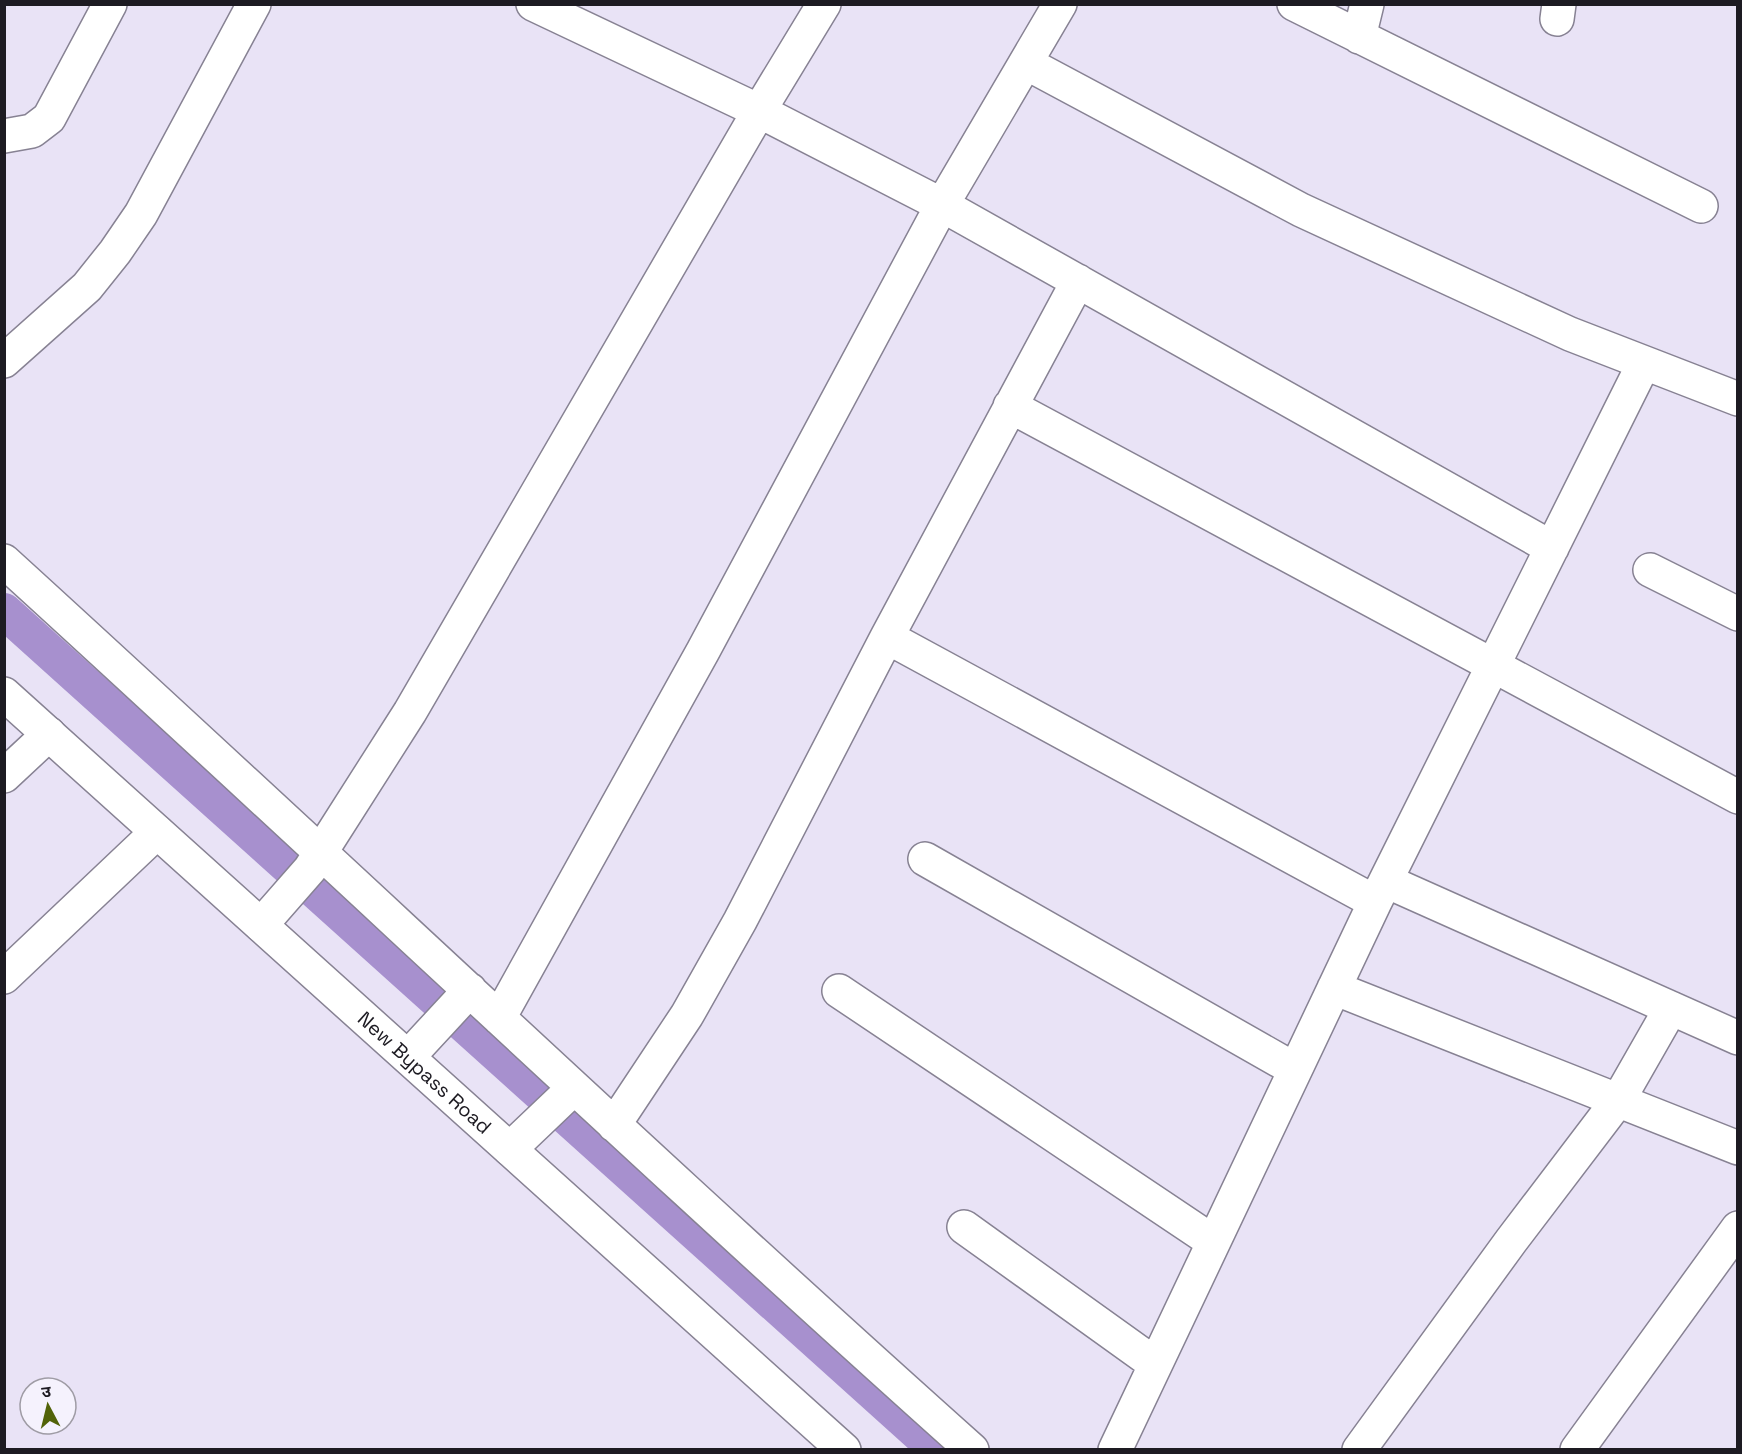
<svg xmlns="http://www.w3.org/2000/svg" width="1742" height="1454" font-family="'Space Grotesk','Noto Sans Devanagari',sans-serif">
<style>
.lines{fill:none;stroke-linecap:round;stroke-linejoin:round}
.canal{stroke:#a790ce;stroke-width:36}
.street-casing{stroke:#878293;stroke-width:36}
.secondary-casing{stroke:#878293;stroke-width:36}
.street{stroke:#fff;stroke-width:33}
.secondary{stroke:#fff;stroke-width:33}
.labels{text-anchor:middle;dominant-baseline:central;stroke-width:6;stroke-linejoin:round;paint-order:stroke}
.street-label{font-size:20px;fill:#1d1b22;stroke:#f5f2fd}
</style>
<rect width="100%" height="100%" fill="#e9e3f6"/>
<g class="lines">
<path class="canal" d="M4,611L937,1450"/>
<defs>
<path id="street" d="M533,4L759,111L942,205L1552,548
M1294,4L1701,206
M1557,19L1559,4
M1359,37L1367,4
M1026,63L1301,210L1570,334L1738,399
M4,136L32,131L49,118L110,4
M4,361L87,287L115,252L141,214L254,4
M1010,406L1738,797
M4,561C328,856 645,1158 972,1450
M1650,570L1738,614
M887,637L1375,902
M4,776L49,734
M925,859L1294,1069
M1386,881L1738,1038
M261,925L310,869L410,712L759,111L824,4
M4,977L157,832
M1334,988L1738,1148
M839,991L1212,1241
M499,1018L703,651L942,205L1060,4
M408,1057L470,990
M614,1125L687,1015L740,921L887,637L1078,281
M510,1149L574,1088
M964,1227L1155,1364
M1115,1450L1375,902L1644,363
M1359,1450L1511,1241L1619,1099L1671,1008
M1577,1450L1738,1228"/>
<g id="secondary">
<path id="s1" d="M4,694L844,1450"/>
</g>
</defs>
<use href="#street" class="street-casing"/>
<use href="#secondary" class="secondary-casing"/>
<use href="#street" class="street"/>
<use href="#secondary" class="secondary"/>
</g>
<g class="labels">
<g class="street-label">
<text stroke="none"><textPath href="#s1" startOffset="566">New Bypass Road</textPath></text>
</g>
</g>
<rect width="1742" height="1454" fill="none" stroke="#1d1b22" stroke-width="12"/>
<g transform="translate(48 1406) rotate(353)"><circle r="28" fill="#f5f2fd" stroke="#9f9ca5" stroke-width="1.5"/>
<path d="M0-4.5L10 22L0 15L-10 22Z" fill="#526309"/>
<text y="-9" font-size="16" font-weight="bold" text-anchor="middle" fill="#1d1b22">उ</text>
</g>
</svg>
